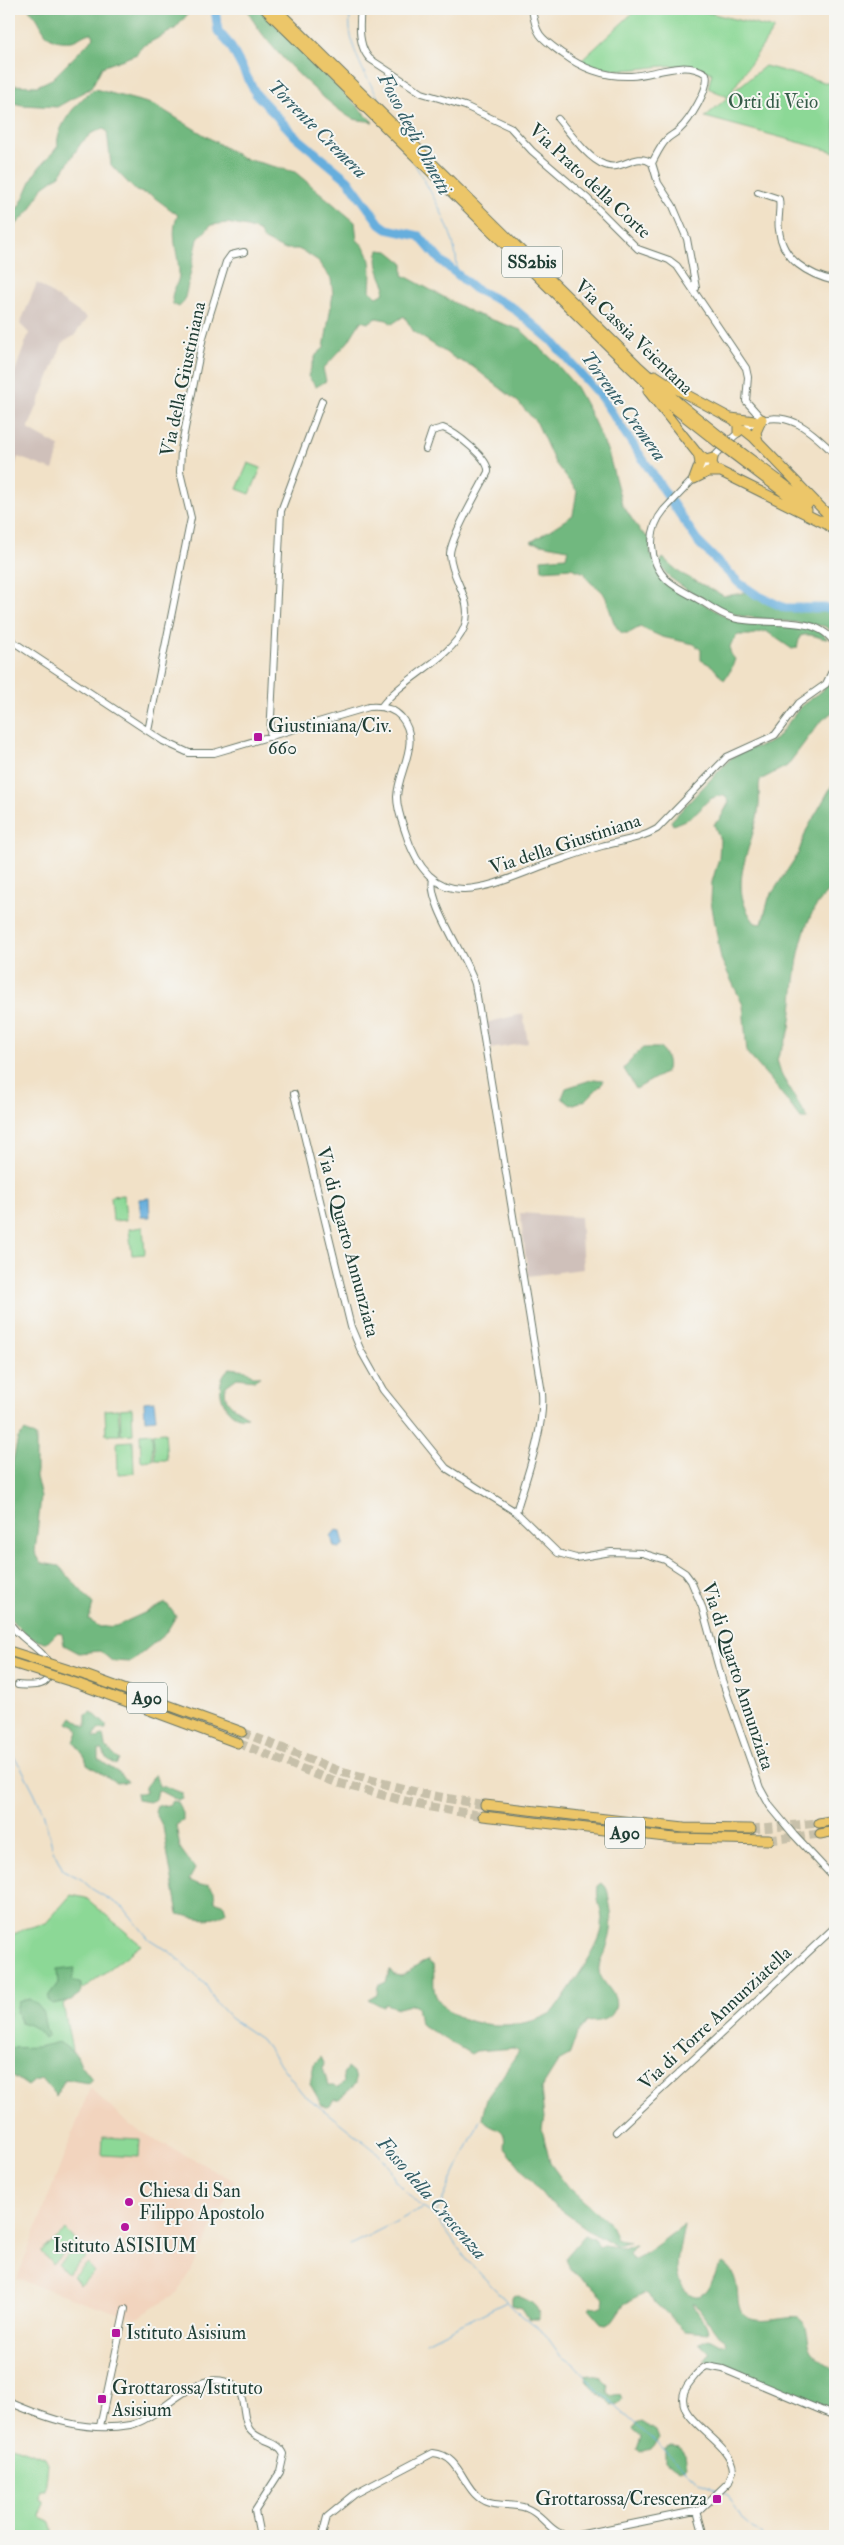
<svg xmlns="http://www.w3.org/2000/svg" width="844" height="2545" font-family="'IM FELL Double Pica',serif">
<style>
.built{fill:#f2d4be}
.industrial{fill:#cfc0ba}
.green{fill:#8cd896;stroke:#568a65}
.forest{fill:#71b87f;stroke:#487a5a}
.water{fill:#66aedd;stroke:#427688}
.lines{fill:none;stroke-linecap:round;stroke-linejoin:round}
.stream{stroke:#66aedd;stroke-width:1}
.river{stroke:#66aedd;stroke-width:9}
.highway-tunnel{stroke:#c7c0aa;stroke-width:9;stroke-dasharray:9 4.5;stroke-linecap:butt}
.minor-casing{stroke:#687667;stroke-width:8}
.highway-casing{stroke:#687667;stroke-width:11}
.minor{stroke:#fff;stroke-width:6}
.highway{stroke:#ecc669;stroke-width:9}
.highway-bridge-casing{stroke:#687667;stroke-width:11;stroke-linecap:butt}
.highway-bridge{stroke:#ecc669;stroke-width:9}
.poi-dot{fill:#b5179e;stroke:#f6f6f2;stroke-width:2}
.labels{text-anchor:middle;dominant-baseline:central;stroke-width:4;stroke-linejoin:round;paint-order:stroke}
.shield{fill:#f6f6f2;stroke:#60746d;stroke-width:1}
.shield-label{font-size:18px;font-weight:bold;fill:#1f3d34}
.park-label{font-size:19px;fill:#355c48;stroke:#f6f6f2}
.street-label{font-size:19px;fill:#1f3d34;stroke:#f6f6f2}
.poi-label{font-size:19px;fill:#1f3d34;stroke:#f6f6f2;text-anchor:start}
.water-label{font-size:20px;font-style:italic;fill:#345f67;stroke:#f6f6f2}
</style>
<rect width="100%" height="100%" fill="#f6f6f2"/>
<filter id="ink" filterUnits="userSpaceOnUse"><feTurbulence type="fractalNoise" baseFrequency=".02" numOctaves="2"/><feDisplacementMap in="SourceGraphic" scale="10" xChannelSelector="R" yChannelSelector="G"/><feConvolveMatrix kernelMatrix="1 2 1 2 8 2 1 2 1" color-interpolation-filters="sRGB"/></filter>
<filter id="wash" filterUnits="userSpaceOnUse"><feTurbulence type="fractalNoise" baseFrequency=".0096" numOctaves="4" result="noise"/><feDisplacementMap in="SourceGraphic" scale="20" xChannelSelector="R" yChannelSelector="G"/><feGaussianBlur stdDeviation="1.12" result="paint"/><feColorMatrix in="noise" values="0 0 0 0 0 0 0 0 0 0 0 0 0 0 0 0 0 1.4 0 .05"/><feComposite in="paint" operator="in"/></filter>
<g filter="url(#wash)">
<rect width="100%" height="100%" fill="#f1e1c7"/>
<path class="built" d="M90,2088L130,2126L235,2181L190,2273L181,2287L172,2297L135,2319L17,2279Z"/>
<path class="industrial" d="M37,283L87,318L74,336L63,342L28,429L60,447L53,470L18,457L9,487V373L14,374L29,333L20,324Z
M523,1014L528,1043L490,1049L485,1023Z
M520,1213L580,1217L583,1269L528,1276Z"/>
<path class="green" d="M637,9H694L774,29L729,95L765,66L835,85V152L705,117L728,97L708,88L712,73C669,52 628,84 581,61Z
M248,463L261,468L250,494L237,489Z
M124,1195L126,1220L113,1221L111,1196Z
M143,1227L145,1254L132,1255L129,1229Z
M132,1408L133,1434L121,1435L120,1409Z
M118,1409L120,1435H106L105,1410Z
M165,1432L167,1460H155L153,1433Z
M152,1433L153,1460L141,1461L140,1434Z
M133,1441L134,1473L118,1474L117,1442Z
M71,1895L86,1898L141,1945L63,2004L72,2050L9,2074V1937L24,1929L46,1923Z
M103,2137L140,2139L139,2157L102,2155Z
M66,2230L77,2242L52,2264L41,2252Z
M77,2247L86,2257L67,2274L58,2264Z
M87,2263L95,2272L80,2285L73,2276Z
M9,2445L45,2458L48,2464L45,2491H40L39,2499L43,2501L41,2518L50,2522L54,2536H9Z"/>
<path class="forest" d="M28,9H192L175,29L141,47L137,54L102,67L91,88L57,107L22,105L9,102V85L37,86L52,79L94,37L92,33C84,33 79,40 71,41C38,44 46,21 28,9Z
M248,9H260L373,122C366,120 357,121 351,118C325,103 255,36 248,9Z
M95,89L155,105L242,158L295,172L355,222L357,240C374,253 371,271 370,291L377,297L383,294L385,285C380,275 374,261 379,250L388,251L403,263V275L473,313L521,330L555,362L576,387L588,409L608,452L622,504L640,531L649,538L651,555L667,582L728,618L817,628L828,639C819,639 811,632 800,636L797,648L792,649L766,631L750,635H738C730,643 726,650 735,659L731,670L724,680L712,666L701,660V650L694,644L662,637L640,627L629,633H622C611,625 611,608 605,596C600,585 589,587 585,573L571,568L542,570L541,559L566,557L568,549L531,542L573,515L577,491L555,463L537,423L518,402L472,366L456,359L414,332L404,316L392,324L387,320L376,318L368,323L361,321L348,342L323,369L326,381L316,387L308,376L316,355L324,348L333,294L331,279L317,260L308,254L298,249H283L263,239L259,231L247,227L227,223L211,225L198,239L184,302L179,307L173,304C169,292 179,285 179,274C179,254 169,234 178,215L151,195L136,191L111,165L107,131L103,129L92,133L81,143L61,174L43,187L30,210L9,232V217C23,205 25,193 33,177C39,165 50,157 58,146C54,129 80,97 95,89Z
M663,558L680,573L724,596L750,592L767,603L787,610L795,612L814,605L835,610V636L833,632L824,626L741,616L728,612L686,589L669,577L659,564Z
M835,676V710L820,722L787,766L760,780C758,789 760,797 759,806C754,848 724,884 755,923L762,924L769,898L798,854L806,831L835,780V885C793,919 797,980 790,1028C788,1039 780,1049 777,1060L782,1076L808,1119H801L771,1080L747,1053L743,1005L721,959L711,901L712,882L719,858L720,840L714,824L720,819L729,802L725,795C701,798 707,807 692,816C687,820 679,822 673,825L671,821L731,758L745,750L767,744L776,739L801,706L822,691Z
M643,1048H660C666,1054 670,1064 666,1072L636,1089L624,1069C626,1065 640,1050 643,1048Z
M594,1079L603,1080V1083L586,1100L571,1105L562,1098L566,1088Z
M230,1368L246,1370L253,1376H261L255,1380L237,1378L226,1386C222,1405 236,1407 248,1417C224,1423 210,1381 230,1368Z
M25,1431L36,1437V1477L41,1497L35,1552L41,1563L59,1566L93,1604L89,1620L100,1627L116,1626L166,1603L176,1616L166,1633L131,1662L112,1661L100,1651L79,1653L64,1645L62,1634L58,1632L48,1642C33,1643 19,1629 10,1618L9,1479L18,1438Z
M92,1712L106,1725V1729H98L94,1737L98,1738L103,1735L105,1746L119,1760L116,1765L105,1757L103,1750H99V1759C109,1768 121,1772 128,1782L117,1783L87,1764L85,1757L74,1742L78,1732L76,1727L68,1723L72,1717L86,1727V1715Z
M155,1774L159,1786L167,1787L182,1793V1798L177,1800L158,1790L156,1799L149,1802L137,1800L136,1793H145V1787Z
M172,1801L177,1802L183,1813V1821L176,1825L180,1848L195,1869L189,1880L200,1885L209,1884L214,1891L215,1901L224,1905L226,1912C212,1924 195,1917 178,1914L163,1827L155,1812L157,1806L169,1805Z
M602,1883C608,1888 608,1893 609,1900C613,1919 613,1930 606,1949C604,1954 600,1961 599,1967C597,1982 620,1992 615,2008C611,2022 598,2021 587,2022L577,2034L569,2056L558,2062L541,2089L544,2118L542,2129L550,2163L566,2185L611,2225L617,2240L630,2242L616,2247L597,2236L547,2200L504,2147C508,2123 491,2132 482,2117L487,2098L519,2051L514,2048L476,2051L471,2054L420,2024L417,2006L413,2004L398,2008L385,2004L383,2007L368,1999L377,1994L378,1986L386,1982L390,1970L394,1975L401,1976L427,1960L433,1965C435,1974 432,1988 436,1996C453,2032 528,2032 555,2010C567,1991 599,1949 602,1928C604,1913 595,1900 598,1886Z
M75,1968L72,1980L81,1984V1993L71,2000L53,2004L48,2000L49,1995L58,1983L57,1970Z
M29,1999C48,2010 41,2017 48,2035L44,2038C37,2027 31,2025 20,2022L16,2012L18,2002Z
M59,2042L77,2055L81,2065L92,2079L88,2083L65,2079L56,2096L42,2079L34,2081L28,2086L9,2073V2048L38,2047Z
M321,2057L324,2063L323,2068L328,2085H335L338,2088L344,2083L343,2074L347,2068L355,2075L356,2084L339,2099H334L330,2106L327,2107L322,2105L310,2084L314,2064Z
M684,2225C681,2247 667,2279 690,2294C694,2296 697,2297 701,2295C712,2290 712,2271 723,2263C745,2278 732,2305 744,2315C758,2328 793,2313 800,2319C810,2326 806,2342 812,2351C818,2359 828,2365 835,2372V2412L720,2364L704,2361L710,2354L699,2343L709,2339L720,2345L726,2344L725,2340L718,2335L695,2303L693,2304C697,2314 708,2322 708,2333L685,2331L646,2293L624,2304L613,2320L606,2324L601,2323L588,2308L590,2306L600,2308L603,2306L605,2299C595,2284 568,2276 566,2257L585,2235L594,2239L598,2248L603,2246L624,2249L635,2245L629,2254L633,2260C651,2251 667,2237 684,2225Z
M515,2295C526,2299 542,2305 538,2319H529L522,2308L512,2305V2297Z
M585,2374L601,2378L608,2385L607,2391L609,2396L620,2394L622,2399L617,2404L611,2405L587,2381Z
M642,2422L656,2431L659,2439L651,2449L640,2452L637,2449L641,2437L633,2430L636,2424Z
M671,2446L680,2447L685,2454L687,2466L680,2470L665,2463V2449Z"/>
<path class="water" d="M149,1198L150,1217H141L139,1199Z
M154,1401L156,1419L145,1420L144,1402Z
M336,1530L341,1531L344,1544L339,1548L334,1547L331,1536Z"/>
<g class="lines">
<path class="stream" d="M351,9C343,45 370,81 386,112
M412,159C431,194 458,232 457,273
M9,1751L21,1767L34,1792L43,1812L53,1850L63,1870L81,1879L92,1889L124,1908L149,1939L170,1952L205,1984L217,2004L230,2018L261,2039L302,2093L377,2152L390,2168L395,2181L422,2208L435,2216L467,2260L515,2310L545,2334L560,2355L574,2364L599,2391L699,2482L717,2490
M435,2216L480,2120
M350,2245L421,2209
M426,2342L506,2302
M723,2492L728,2495L743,2520L762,2536"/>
<path class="river" d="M215,9L218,31L230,45L256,94L295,136L348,180L380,224L387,229L419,236L439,259L475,289L512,307L551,340L601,397L699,543L739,583L757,595L785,608H835"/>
</g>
</g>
<g filter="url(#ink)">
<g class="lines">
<path class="highway-tunnel" d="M242,1732L341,1772L423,1794L485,1805
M238,1743L335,1782L420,1805L483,1816
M751,1829L819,1823
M769,1840L820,1834"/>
<defs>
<path id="minor" d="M361,9C359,25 358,47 370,59L422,93L465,106L510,127L532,151L588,199L638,249L669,260L677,266L746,368L748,377L746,401L762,419
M532,9C536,36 541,38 563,54C583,69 605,77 631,76C654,75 685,59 706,74C711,87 689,121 679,130C676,133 670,136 667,139C660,146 656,156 652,163
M558,119C569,132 589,160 605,165C622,172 635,151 652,163L658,183L673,206L687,239L696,288
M758,192L779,199C781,209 777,220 779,230C782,260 809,275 835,281
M835,454C823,443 811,430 796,423C755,405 728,442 704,468C691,482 677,496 664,510C647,530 648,561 667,580C677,589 691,595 703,602C712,608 722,615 733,618C762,627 820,612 835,645
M9,639L163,741L189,753H214L369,707C381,706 393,708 401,717C422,742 398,770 397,797C397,810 402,822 406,834C415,862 431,890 465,889C492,888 522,873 548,864C566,858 584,851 602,846C621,841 640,839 657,829L727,757L775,735L799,703L826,684L835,665
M381,707C402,678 451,659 464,628C475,600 452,582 450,555C449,540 480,488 488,472C490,459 455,432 443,428L432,431L426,449
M148,731L191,518L180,472L181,449L203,337L226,262L231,255L244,252
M270,737L281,511L322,401
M433,879C427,902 467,958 475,984L542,1393C545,1429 526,1478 516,1512
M294,1094L351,1327L361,1351L383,1390L446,1468L516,1512L558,1553L576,1558L611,1552L642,1553L665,1560L685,1573L691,1581L702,1607L722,1680L760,1788L770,1806L794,1835L835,1879
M9,1622C20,1641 44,1647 51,1669C49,1688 33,1686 18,1685
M616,2132L835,1927
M9,2402C48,2419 87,2433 130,2425C162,2419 197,2364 233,2385C248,2395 240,2417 250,2430C259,2442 278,2440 284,2454L280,2472L255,2511L260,2536
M100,2426L125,2309
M697,2511L704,2536
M322,2536L327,2517L355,2494L433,2453C459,2455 462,2484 478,2497C492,2509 510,2502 526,2508C548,2516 548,2538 578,2535L700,2510L729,2482L733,2470C731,2436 661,2418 690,2382C695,2376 699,2369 707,2366L723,2369L835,2416"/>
<path id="highway" d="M265,9L631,368L670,405L717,442
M276,9L637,365L680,404L721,437
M655,375L678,390L734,420L738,425V432
M648,391L697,453L706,460L713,458L712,463L715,469L826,524
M731,418L755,421
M743,429L753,437L835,522
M758,442L756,432L762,419
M737,449L809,503
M733,454L807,510
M694,479L708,472H719
M694,479L700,463L698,453
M821,520L835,531
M85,1675L242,1732
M79,1684L238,1743
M485,1805L684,1828L751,1829
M483,1816L674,1838L769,1840
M819,1823L835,1820
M820,1834L835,1831"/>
</defs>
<use href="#minor" class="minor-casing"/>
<use href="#highway" class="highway-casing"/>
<use href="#minor" class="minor"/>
<use href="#highway" class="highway"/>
<defs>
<path id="highway-bridge" d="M721,437L737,449
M717,442L733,454
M9,1651L85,1675
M9,1662L79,1684"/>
</defs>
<use href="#highway-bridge" class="highway-bridge-casing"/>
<use href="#highway-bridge" class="highway-bridge"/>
</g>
</g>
<g class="poi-dot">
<rect x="253" y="732" width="10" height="10" rx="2.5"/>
<circle cx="129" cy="2202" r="5"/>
<circle cx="125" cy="2227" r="5"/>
<rect x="111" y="2328" width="10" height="10" rx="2.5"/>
<rect x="97" y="2394" width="10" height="10" rx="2.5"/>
<rect x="712" y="2494" width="10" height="10" rx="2.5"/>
</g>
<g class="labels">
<g class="shield">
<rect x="502" y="246.5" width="60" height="31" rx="4"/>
<rect x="127" y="1682.5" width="40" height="31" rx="4"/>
<rect x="605" y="1817.5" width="40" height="31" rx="4"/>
</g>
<g class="shield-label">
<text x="532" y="262">SS2bis</text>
<text x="147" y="1698">A90</text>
<text x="625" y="1833">A90</text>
</g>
<g class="park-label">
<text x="773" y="102">Orti di Veio</text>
</g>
<g class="street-label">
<text transform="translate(590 181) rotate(43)">Via Prato della Corte</text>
<text transform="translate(634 337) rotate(44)">Via Cassia Veientana</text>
<text transform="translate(183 379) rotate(-78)">Via della Giustiniana</text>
<text transform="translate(565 844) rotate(-18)">Via della Giustiniana</text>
<text transform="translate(348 1242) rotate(75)">Via di Quarto Annunziata</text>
<text transform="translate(738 1676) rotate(72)">Via di Quarto Annunziata</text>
<text transform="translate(715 2018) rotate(-43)">Via di Torre Annunziatella</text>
</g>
<g class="poi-label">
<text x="268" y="726">Giustiniana/Civ.<tspan x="268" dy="22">660</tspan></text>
<text x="139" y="2191">Chiesa di San<tspan x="139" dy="22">Filippo Apostolo</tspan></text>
<text x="125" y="2246" text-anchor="middle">Istituto ASISIUM</text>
<text x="126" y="2333">Istituto Asisium</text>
<text x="112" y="2388">Grottarossa/Istituto<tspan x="112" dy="22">Asisium</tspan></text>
<text x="707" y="2499" text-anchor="end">Grottarossa/Crescenza</text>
</g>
<g class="water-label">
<text transform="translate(318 129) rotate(45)">Torrente Cremera</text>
<text transform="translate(415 134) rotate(62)">Fosso degli Olmetti</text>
<text transform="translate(624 406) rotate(54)">Torrente Cremera</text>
<text transform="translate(432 2198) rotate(49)">Fosso della Crescenza</text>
</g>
</g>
<rect width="844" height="2545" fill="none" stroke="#f6f6f2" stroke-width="30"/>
</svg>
